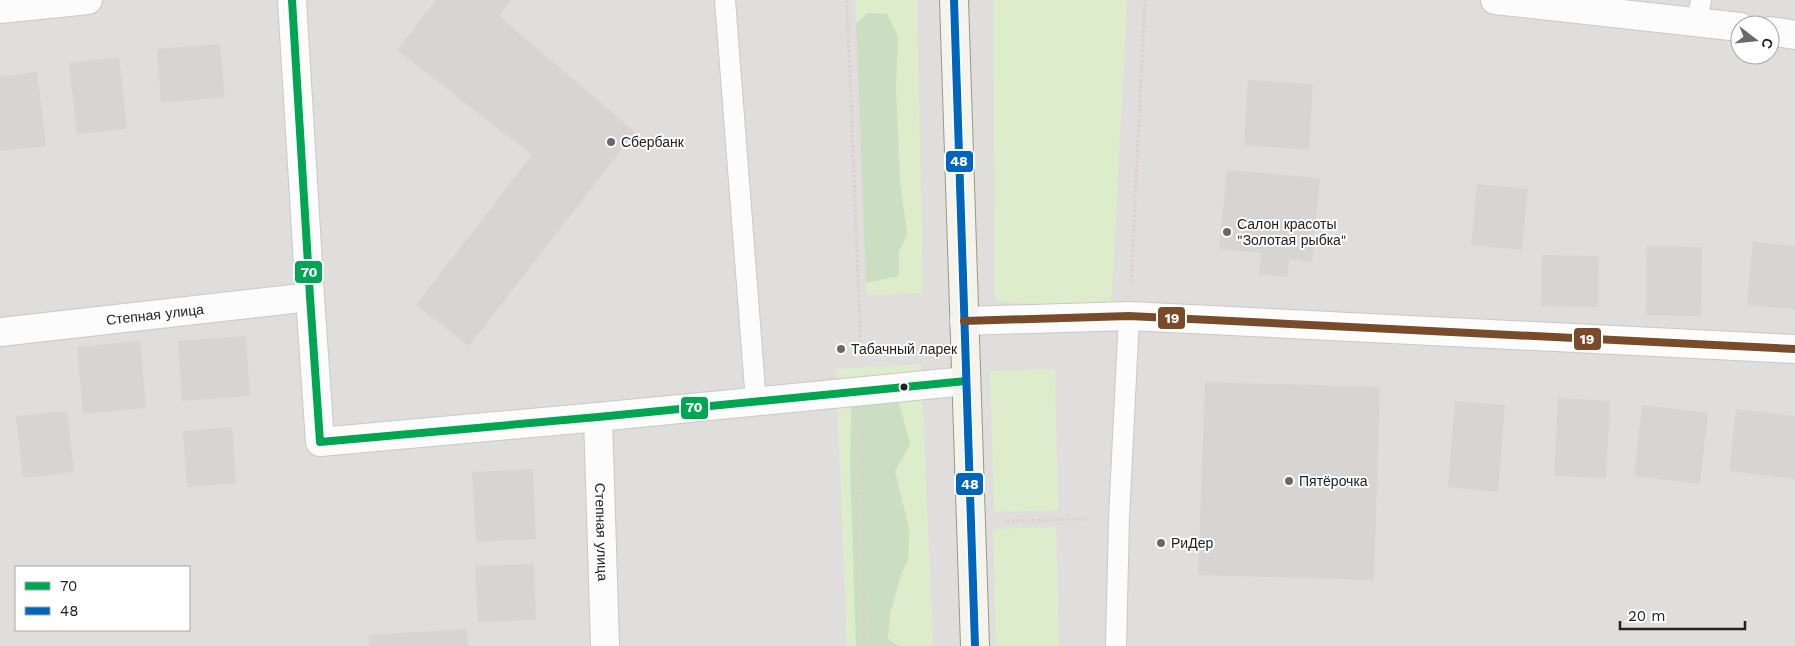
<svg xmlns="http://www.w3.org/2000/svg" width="1795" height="646" font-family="'Work Sans',sans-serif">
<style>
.residential{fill:#dfdedc;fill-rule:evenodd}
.grass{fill:#ddeccb}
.forest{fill:#cbdec1}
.building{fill:#d7d4d2}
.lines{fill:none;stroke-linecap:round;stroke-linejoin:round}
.lane-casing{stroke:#c9c8c7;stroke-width:22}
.street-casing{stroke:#c9c8c7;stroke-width:30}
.secondary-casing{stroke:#999a82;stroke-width:30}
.path{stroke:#dccecd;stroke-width:3;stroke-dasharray:2.5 2.5;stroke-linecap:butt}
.lane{stroke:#fdfcfc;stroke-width:20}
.street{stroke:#fdfcfc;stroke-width:28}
.secondary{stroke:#f4f4ed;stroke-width:28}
.bus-1-casing{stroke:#fff;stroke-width:11}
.bus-2-casing{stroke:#fff;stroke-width:11}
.bus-3-casing{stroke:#fff;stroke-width:11}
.bus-1{stroke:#00a651;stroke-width:8}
.bus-2{stroke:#0065bd;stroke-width:8}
.bus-3{stroke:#7a4b2a;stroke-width:8}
.poi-dot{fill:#6a6968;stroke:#fff;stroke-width:2}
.bus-dot{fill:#222;stroke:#fff;stroke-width:2}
.labels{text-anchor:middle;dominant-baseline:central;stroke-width:4;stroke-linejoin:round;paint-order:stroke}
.poi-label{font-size:14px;fill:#222;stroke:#fff;text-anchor:start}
.street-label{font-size:14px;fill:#222;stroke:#fff}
.line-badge{stroke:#fff;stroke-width:2}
.badge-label{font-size:14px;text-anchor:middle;font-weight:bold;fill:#fff}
</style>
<rect width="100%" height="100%" fill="#f0eeeb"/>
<path class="residential" d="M0,0H1795V646H0ZM1740,25H1770V55H1740ZM16,567H189V630H16Z"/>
<path class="grass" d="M855,0H917L923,293L867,295Z
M993,0H1127L1111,309L995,301Z
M921,364L933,646H847L836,369Z
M1055,369L1058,510L994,512L990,371Z
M1056,527L1059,646H996L993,529Z"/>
<path class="forest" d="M868,13L887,14L898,36L896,86L900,182L907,234L899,252V276L866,283L856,24Z
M895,389L910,444L895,471L909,529L908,560L902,572L890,614L888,639L899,646H856L850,463L852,390Z"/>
<path class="building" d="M436,0H511L499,16L635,132L469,346L416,305L532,155L397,50Z
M220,44L225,97L161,103L157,49Z
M119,57L127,129L77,134L69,63Z
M37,72L46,146L0,151V77Z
M1248,80L1313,84L1309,150L1244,145Z
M1227,170L1320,178L1312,262L1289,259L1288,277L1259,274L1261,253L1219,249Z
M1477,184L1528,189L1522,250L1471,245Z
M1753,242L1795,246V309L1747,305Z
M1647,246L1702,247L1701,316L1646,315Z
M1542,255L1599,256L1598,307L1541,306Z
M246,336L250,396L182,401L178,341Z
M140,341L146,408L83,414L77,347Z
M1205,382L1380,387L1374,580L1198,575Z
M1558,398L1610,401L1606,478L1554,476Z
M1455,401L1505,405L1498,492L1448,487Z
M1642,405L1708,413L1700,484L1634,476Z
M1736,409L1795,416V479L1729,471Z
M67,411L74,472L23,478L16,416Z
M232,427L236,483L187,487L183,431Z
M533,469L536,539L476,542L472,472Z
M534,564L536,620L478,622L475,566Z
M467,629L468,646H369V635Z"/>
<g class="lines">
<defs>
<path id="lane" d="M725,0L756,402
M1697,21L1701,0
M1116,646L1119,518L1129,316"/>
<g id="street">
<path d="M292,0L310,297L320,442L598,417L966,381"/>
<path d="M1495,0L1740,27"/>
<path d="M0,9L88,0"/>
<path d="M1770,31L1795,35"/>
<path d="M964,321L1129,316L1795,349"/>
<path id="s1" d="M0,332L310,297"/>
<path id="s2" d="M598,417L605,646"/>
</g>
<path id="secondary" d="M954,0L975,646"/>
</defs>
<use href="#lane" class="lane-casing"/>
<use href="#street" class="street-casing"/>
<use href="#secondary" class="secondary-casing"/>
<path class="path" d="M847,0L861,355
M1131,282L1145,0
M862,427L864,646
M1007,521L1088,519"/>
<use href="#lane" class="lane"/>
<use href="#street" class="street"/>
<use href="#secondary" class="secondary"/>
<defs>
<path id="bus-1" d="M292,0L310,297L320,442L598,417L966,381"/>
<path id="bus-2" d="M954,0L975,646"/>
<path id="bus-3" d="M964,321L1129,316L1795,349"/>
</defs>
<use href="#bus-1" class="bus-1-casing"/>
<use href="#bus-2" class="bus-2-casing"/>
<use href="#bus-3" class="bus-3-casing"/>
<use href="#bus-1" class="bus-1"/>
<use href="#bus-2" class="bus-2"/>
<use href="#bus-3" class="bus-3"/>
</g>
<g class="poi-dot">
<circle cx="611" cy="142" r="5"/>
<circle cx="1227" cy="232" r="5"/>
<circle cx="841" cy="349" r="5"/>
<circle cx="1289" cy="481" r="5"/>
<circle cx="1161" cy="543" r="5"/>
</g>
<circle class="bus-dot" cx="904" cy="387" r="4.5"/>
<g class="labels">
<g class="poi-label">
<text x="621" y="142">Сбербанк</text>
<text x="1237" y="224">Салон красоты<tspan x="1237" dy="16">"Золотая рыбка"</tspan></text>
<text x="851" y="349">Табачный ларек</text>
<text x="1299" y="481">Пятёрочка</text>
<text x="1171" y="543">РиДер</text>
</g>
<g class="street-label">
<text stroke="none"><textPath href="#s1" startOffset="156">Степная улица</textPath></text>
<text stroke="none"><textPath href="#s2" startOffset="115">Степная улица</textPath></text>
</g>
</g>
<g class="line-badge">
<rect x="945" y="150" width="29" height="23" rx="5" fill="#0065bd"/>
<rect x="294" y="260" width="29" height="24" rx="5" fill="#00a651"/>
<rect x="1157" y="306" width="29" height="24" rx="5" fill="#7a4b2a"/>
<rect x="1573" y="327" width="29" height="24" rx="5" fill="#7a4b2a"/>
<rect x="680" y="396" width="29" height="24" rx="5" fill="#00a651"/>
<rect x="955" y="472" width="29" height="24" rx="5" fill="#0065bd"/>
</g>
<g class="badge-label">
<text x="959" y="166">48</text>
<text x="309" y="277">70</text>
<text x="1172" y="323">19</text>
<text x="1587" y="344">19</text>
<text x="694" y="412">70</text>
<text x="970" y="489">48</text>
</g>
<rect x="15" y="566" width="175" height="65" fill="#ffffff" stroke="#a7a7a7"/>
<rect x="25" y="582" width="25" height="8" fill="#00a651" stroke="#a7a7a7"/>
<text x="60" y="591" font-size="15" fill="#222222">70</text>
<rect x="25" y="607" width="25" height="8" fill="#0065bd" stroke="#a7a7a7"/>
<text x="60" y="616" font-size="15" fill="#222222">48</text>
<g transform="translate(1755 40) rotate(106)"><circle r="24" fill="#ffffff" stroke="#a7a7a7"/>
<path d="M0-4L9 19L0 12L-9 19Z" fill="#6a6968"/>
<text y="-8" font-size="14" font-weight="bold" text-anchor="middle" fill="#222222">С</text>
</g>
<path d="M1620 621v8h125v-8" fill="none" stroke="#222222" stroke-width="2.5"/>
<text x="1628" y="621" font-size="15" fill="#222222" stroke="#ffffff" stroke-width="4" paint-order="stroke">20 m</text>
</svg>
